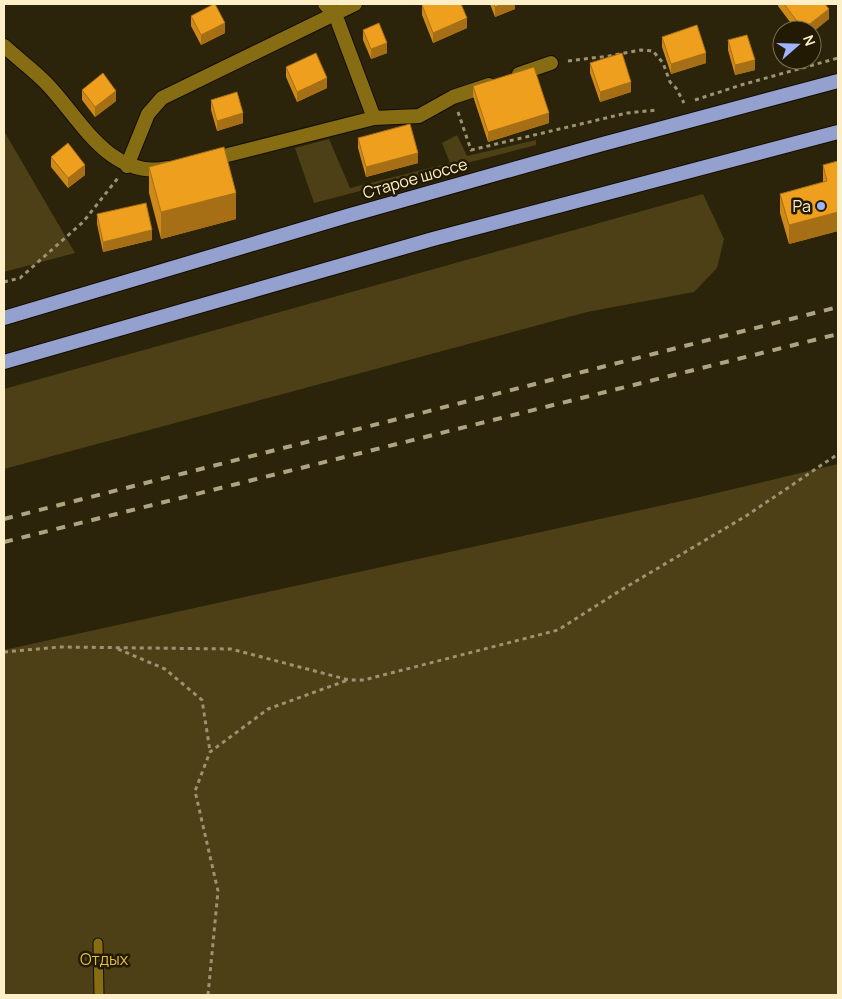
<svg xmlns="http://www.w3.org/2000/svg" width="842" height="999" font-family="Manrope,sans-serif">
<style>
.green{fill:#4d4016}
.lines{fill:none;stroke-linecap:round;stroke-linejoin:round}
.service-casing{stroke:#140d00;stroke-width:11}
.minor-casing{stroke:#140d00;stroke-width:16}
.trunk-casing{stroke:#140d00;stroke-width:16}
.path{stroke:#9d9271;stroke-width:3;stroke-dasharray:4 4;stroke-linecap:butt}
.service{stroke:#866d14;stroke-width:9}
.minor{stroke:#866d14;stroke-width:14}
.trunk{stroke:#94a0cd;stroke-width:14}
.rail{stroke:#afa482;stroke-width:4;stroke-dasharray:9 9;stroke-linecap:butt}
.wall{fill:#cd891a}
.shaded-wall{fill:#a76f15}
.building{fill:#ee9f1e;stroke:#a76f15}
.poi-dot{fill:#9fb3fd;stroke:#221a02;stroke-width:2}
.labels{text-anchor:middle;dominant-baseline:central;stroke-width:5;stroke-linejoin:round;paint-order:stroke}
.street-label{font-size:16px;fill:#fdf0c9;stroke:#221a02}
.poi-label{font-size:16px;fill:#fdf0c9;stroke:#221a02;text-anchor:end}
.park-label{font-size:16px;fill:#e5be3a;stroke:#221a02}
</style>
<rect width="100%" height="100%" fill="#2c240a"/>
<path class="green" d="M4,131L75,253L4,272Z
M457,135L467,156L536,140V145L314,203L295,148L329,139L350,188L450,163L442,143Z
M703,194L724,239L717,268L694,292L587,312L4,469V389Z
M838,464V995H4V650L700,497Z"/>
<g class="lines">
<defs>
<path id="service" d="M98,943L99,995"/>
<path id="minor" d="M325,4L335,14L374,118
M4,46C17,58 32,69 45,82C79,116 108,180 167,168
M519,74L551,63
M208,160L374,118L419,116L453,97L489,85
M127,166L148,114L162,98L355,4"/>
<path id="trunk" d="M4,318L347,216L599,145L838,81
M4,362L433,239L838,132"/>
</defs>
<use href="#service" class="service-casing"/>
<use href="#minor" class="minor-casing"/>
<use href="#trunk" class="trunk-casing"/>
<path class="path" d="M568,61L609,56L641,50L653,51L663,63L670,82L676,88L684,103
M695,100L741,85L838,58
M458,112L471,150L627,113L657,110
M4,282L20,278L83,222L118,178
M118,649L165,669L202,700L210,751
M4,652L60,647L231,649L349,680H364L558,630L621,590L746,516L838,454
M208,995L218,891L195,791L210,752L268,709L348,680"/>
<use href="#service" class="service"/>
<use href="#minor" class="minor"/>
<use href="#trunk" class="trunk"/>
<path class="rail" d="M4,519L838,307
M4,542L838,334"/>
</g>
<path class="wall" d="M490,4H515V9L495,17Z
M778,4H825L829,19L812,30H796L778,6Z
M422,5L467,28L433,43L422,15Z
M191,16L225,33L201,45L191,26Z
M363,30L387,53L371,59L363,40Z
M662,37L706,63L671,74L662,47Z
M728,40L755,70L735,75L728,50Z
M590,63L631,92L600,102L590,73Z
M286,67L327,88L297,102L286,77Z
M473,86L549,123L488,142L473,96Z
M82,90L116,101L95,117L82,100Z
M211,100L243,123L217,131L211,110Z
M358,138L418,163L366,177L358,148Z
M51,157L85,175L68,188L51,167Z
M838,161V231L789,244L780,213V194L823,182V165Z
M149,167L236,219L161,239L149,193Z
M97,214L152,240L103,252L97,224Z"/>
<path class="shaded-wall" d="M502,4H515V9L495,17V7Z
M829,9V19L812,33V30H803Z
M467,18V28L433,43V33Z
M225,23V33L201,45V35Z
M387,43V53L371,59V49Z
M706,53V63L671,74V64Z
M755,60V70L735,75V65Z
M327,78V88L297,102V92Z
M631,82V92L600,102V92Z
M116,91V101L95,117V107Z
M243,113V123L217,131V121Z
M549,113V123L488,142V132Z
M418,153V163L366,177V167Z
M85,165V175L68,188V178Z
M236,193V219L161,239V212Z
M838,212V231L789,244V225Z
M152,230V240L103,252V242Z"/>
<path class="building" d="M214,4H215L225,23L201,35L191,16Z
M426,4H461L467,18L433,33L422,5Z
M494,4H502L495,7Z
M784,4H825L829,9L803,29Z
M379,23L387,43L371,49L363,30Z
M697,25L706,53L671,64L662,37Z
M747,35L755,60L735,65L728,40Z
M316,53L327,78L297,92L286,67Z
M622,53L631,82L600,92L590,63Z
M534,67L549,113L488,132L473,86Z
M103,73L116,91L95,107L82,90Z
M237,92L243,113L217,121L211,100Z
M410,124L418,153L366,167L358,138Z
M68,143L85,165L68,178L51,157Z
M224,147L236,193L161,212L149,167Z
M838,161V212L789,225L780,194L827,181L823,165Z
M146,203L152,230L103,242L97,214Z"/>
<circle class="poi-dot" cx="821" cy="206" r="5"/>
<g class="labels">
<g class="street-label">
<text transform="translate(415 178) rotate(-16)">Старое шоссе</text>
</g>
<g class="poi-label">
<text x="811" y="206">Ра</text>
</g>
<g class="park-label">
<text x="104" y="959">Отдых</text>
</g>
</g>
<rect width="842" height="999" fill="none" stroke="#fdf0c9" stroke-width="10"/>
<g transform="translate(797 45) rotate(70)"><circle r="24" fill="#221a02" stroke="#7a7052"/>
<path d="M0-4L9 19L0 12L-9 19Z" fill="#9fb3fd"/>
<text y="-8" font-size="14" font-weight="bold" text-anchor="middle" fill="#fdf0c9">N</text>
</g>
</svg>
